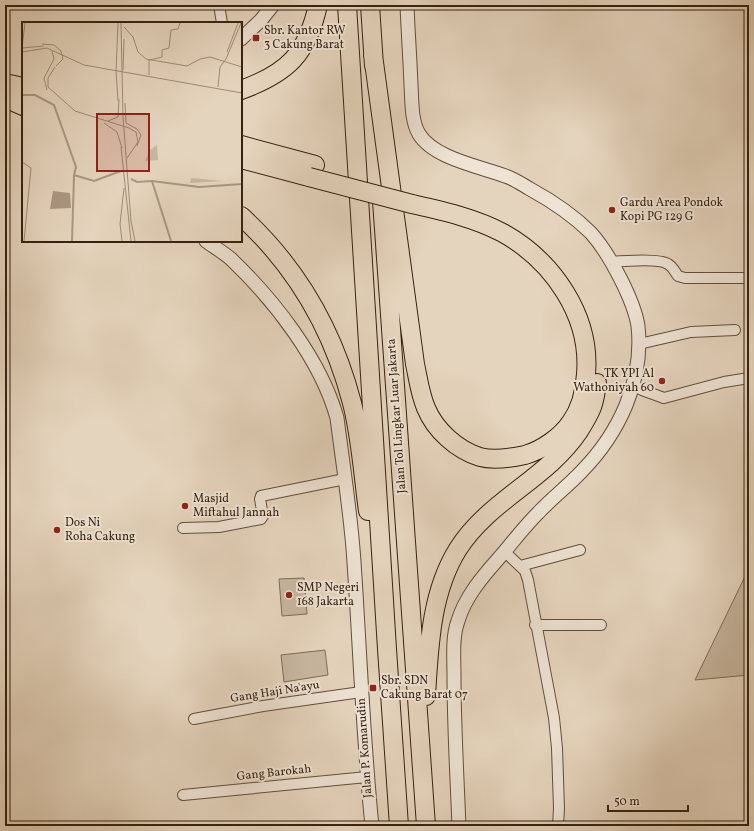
<svg xmlns="http://www.w3.org/2000/svg" width="754" height="831" font-family="Vollkorn,serif">
<style>
.green{fill:#c7b6a0;stroke:#7e6c58}
.lines{fill:none;stroke-linecap:round;stroke-linejoin:round}
.minor-casing{stroke:#624e3c;stroke-width:12}
.tertiary-casing{stroke:#624e3c;stroke-width:15}
.motorway-casing{stroke:#362111;stroke-width:20}
.minor{stroke:#eee3d4;stroke-width:10}
.tertiary{stroke:#eee3d4;stroke-width:13}
.motorway{stroke:#e5d4bd;stroke-width:18}
.motorway-bridge-casing{stroke:#362111;stroke-width:20;stroke-linecap:butt}
.motorway-bridge{stroke:#e5d4bd;stroke-width:18}
.poi-dot{fill:#8f2418;stroke:#eee3d4;stroke-width:1.5}
.labels{text-anchor:middle;dominant-baseline:central;stroke-width:4;stroke-linejoin:round;paint-order:stroke}
.poi-label{font-size:12px;fill:#362111;stroke:#eee3d4;text-anchor:start}
.street-label{font-size:12px;fill:#362111;stroke:#eee3d4}
.inset-river{fill:none;stroke:#aa9783;stroke-width:2}
.inset-road{fill:none;stroke:#9f8c78;stroke-width:1}
.view{fill:#8f2418;fill-opacity:0.15;stroke:#8f2418;stroke-width:2}
.inset-edge{fill:none;stroke:#362111;stroke-width:2}
</style>
<rect width="100%" height="100%" fill="#e5d4bd"/>
<filter id="stains"><feTurbulence type="fractalNoise" baseFrequency=".005" numOctaves="4"/><feColorMatrix values="0 0 0 0 .2 0 0 0 0 .09 0 0 0 0 .02 0 0 0 .5 -.17"/></filter>
<radialGradient id="worn" r=".72"><stop offset=".6" stop-color="#630" stop-opacity="0"/><stop offset="1" stop-color="#630" stop-opacity=".3"/></radialGradient>
<path class="green" d="M749,568V675L695,680Z
M304,578L307,614L282,616L279,579Z
M325,650L328,675L284,682L281,655Z"/>
<g class="lines">
<defs>
<path id="minor" d="M219,5L222,23
M611,262C623,261 659,258 668,264C673,267 675,272 678,276L685,278H749
M639,344L691,332L735,330
M634,386L642,390L664,398L724,382L749,378
M183,528L219,527L261,519L263,516L260,499L261,496L345,479
M504,551L525,571L528,580L554,718L557,748L559,808L558,826
M520,566L580,550
M535,625H601
M194,719L263,706L361,692
M183,795L367,777"/>
<path id="tertiary" d="M407,5C408,32 410,58 411,85C412,100 411,121 419,134C434,159 483,167 508,177C516,180 523,185 530,189C552,201 573,215 591,233C609,253 634,300 638,326C644,381 619,433 582,471C568,486 552,498 538,513C524,527 512,543 499,558C483,576 465,597 458,621C452,637 454,658 454,676C454,726 457,776 459,826
M241,39L261,20L273,5
M206,241C214,247 223,252 231,259C274,300 321,360 337,418C343,466 351,514 354,562C360,650 363,738 372,826"/>
<path id="motorway" d="M347,5L387,649L399,826
M370,5L374,66
M373,55L415,364C418,378 420,394 426,408C435,430 457,450 480,457C494,461 511,458 525,455C542,450 561,437 571,422C581,408 585,390 586,374C591,316 553,261 503,233C475,218 443,211 412,204
M5,83L23,87
M241,90C288,73 307,54 318,5
M5,98L23,106
M241,145L315,165
M241,159L309,177
M382,201L426,826
M241,216C297,267 333,330 352,403C361,438 363,475 368,511
M426,696C429,646 431,592 458,549C489,500 547,479 579,431C584,423 589,415 592,407C595,399 596,391 597,383"/>
</defs>
<use href="#minor" class="minor-casing"/>
<use href="#tertiary" class="tertiary-casing"/>
<use href="#motorway" class="motorway-casing"/>
<use href="#minor" class="minor"/>
<use href="#tertiary" class="tertiary"/>
<use href="#motorway" class="motorway"/>
<defs>
<path id="motorway-bridge" d="M309,177L412,204"/>
</defs>
<use href="#motorway-bridge" class="motorway-bridge-casing"/>
<use href="#motorway-bridge" class="motorway-bridge"/>
</g>
<g class="poi-dot">
<rect x="252" y="34" width="8" height="8" rx="2"/>
<circle cx="612" cy="210" r="4"/>
<circle cx="662" cy="381" r="4"/>
<circle cx="185" cy="506" r="4"/>
<circle cx="57" cy="530" r="4"/>
<circle cx="289" cy="595" r="4"/>
<rect x="369" y="684" width="8" height="8" rx="2"/>
</g>
<g class="labels">
<g class="poi-label">
<text x="264" y="31">Sbr. Kantor RW<tspan x="264" dy="14">3 Cakung Barat</tspan></text>
<text x="620" y="203">Gardu Area Pondok<tspan x="620" dy="14">Kopi PG 129 G</tspan></text>
<text x="654" y="374" text-anchor="end">TK YPI Al<tspan x="654" dy="14">Wathoniyah 60</tspan></text>
<text x="193" y="499">Masjid<tspan x="193" dy="14">Miftahul Jannah</tspan></text>
<text x="65" y="523">Dos Ni<tspan x="65" dy="14">Roha Cakung</tspan></text>
<text x="297" y="588">SMP Negeri<tspan x="297" dy="14">168 Jakarta</tspan></text>
<text x="381" y="681">Sbr. SDN<tspan x="381" dy="14">Cakung Barat 07</tspan></text>
</g>
<g class="street-label">
<text transform="translate(397 416) rotate(-94)">Jalan Tol Lingkar Luar Jakarta</text>
<text transform="translate(275 692) rotate(-9)">Gang Haji Na'ayu</text>
<text transform="translate(365 748) rotate(-94)">Jalan P. Komarudin</text>
<text transform="translate(274 773) rotate(-6)">Gang Barokah</text>
</g>
</g>
<g transform="translate(22 22)">
<rect width="220" height="220" fill="#e5d4bd"/>
<path d="M135,123L136,138L123,139L128,128ZM169,156L201,159L168,161Z" fill="#c7b6a0"/>
<path d="M31,169L48,171L49,186L28,187Z" fill="#aa9783"/>
<path class="inset-river" d="M0,73H13L32,83L54,145L52,153L72,159L99,149M109,157L115,160L130,159L177,165L220,162M130,159L149,219M50,219L52,154"/>
<path class="inset-road" d="M99,1L101,95L109,199L113,219M102,5L111,15L116,30L124,37L165,44L178,37L188,35L220,45M20,22L32,23L39,29L41,37L34,44M0,26L3,1M0,26L22,24M0,30L25,26L62,43L220,71M205,30L216,1M128,38L140,35V28L147,26L149,8L156,7L158,1M33,45L26,56V65L53,89L107,106L114,110L116,120L105,136M101,48L102,17M94,49L96,79M94,49L96,1M127,53V38M196,65L198,45L204,37L219,1M25,68L22,56L32,37L30,29M103,81L104,101L115,107L119,113L115,124M86,99L96,95L97,77M82,101L95,110L100,126M99,125L109,219M0,140L9,146L2,219M100,219L98,202L102,166"/>
<path class="view" d="M75,92H127V149H75Z"/>
<rect width="220" height="220" class="inset-edge"/>
</g>
<rect width="754" height="831" fill="none" stroke="#e5d4bd" stroke-width="20"/>
<rect x="6" y="6" width="742" height="819" fill="none" stroke="#362111" stroke-width="2"/>
<rect x="10" y="10" width="734" height="811" fill="none" stroke="#362111"/>
<path d="M608 805v6h80v-6" fill="none" stroke="#362111" stroke-width="2"/>
<text x="614" y="805" font-size="12" fill="#362111" stroke="#eee3d4" stroke-width="3" paint-order="stroke">50 m</text>
<rect width="100%" height="100%" filter="url(#stains)"/>
<rect width="100%" height="100%" fill="url(#worn)"/>
</svg>
